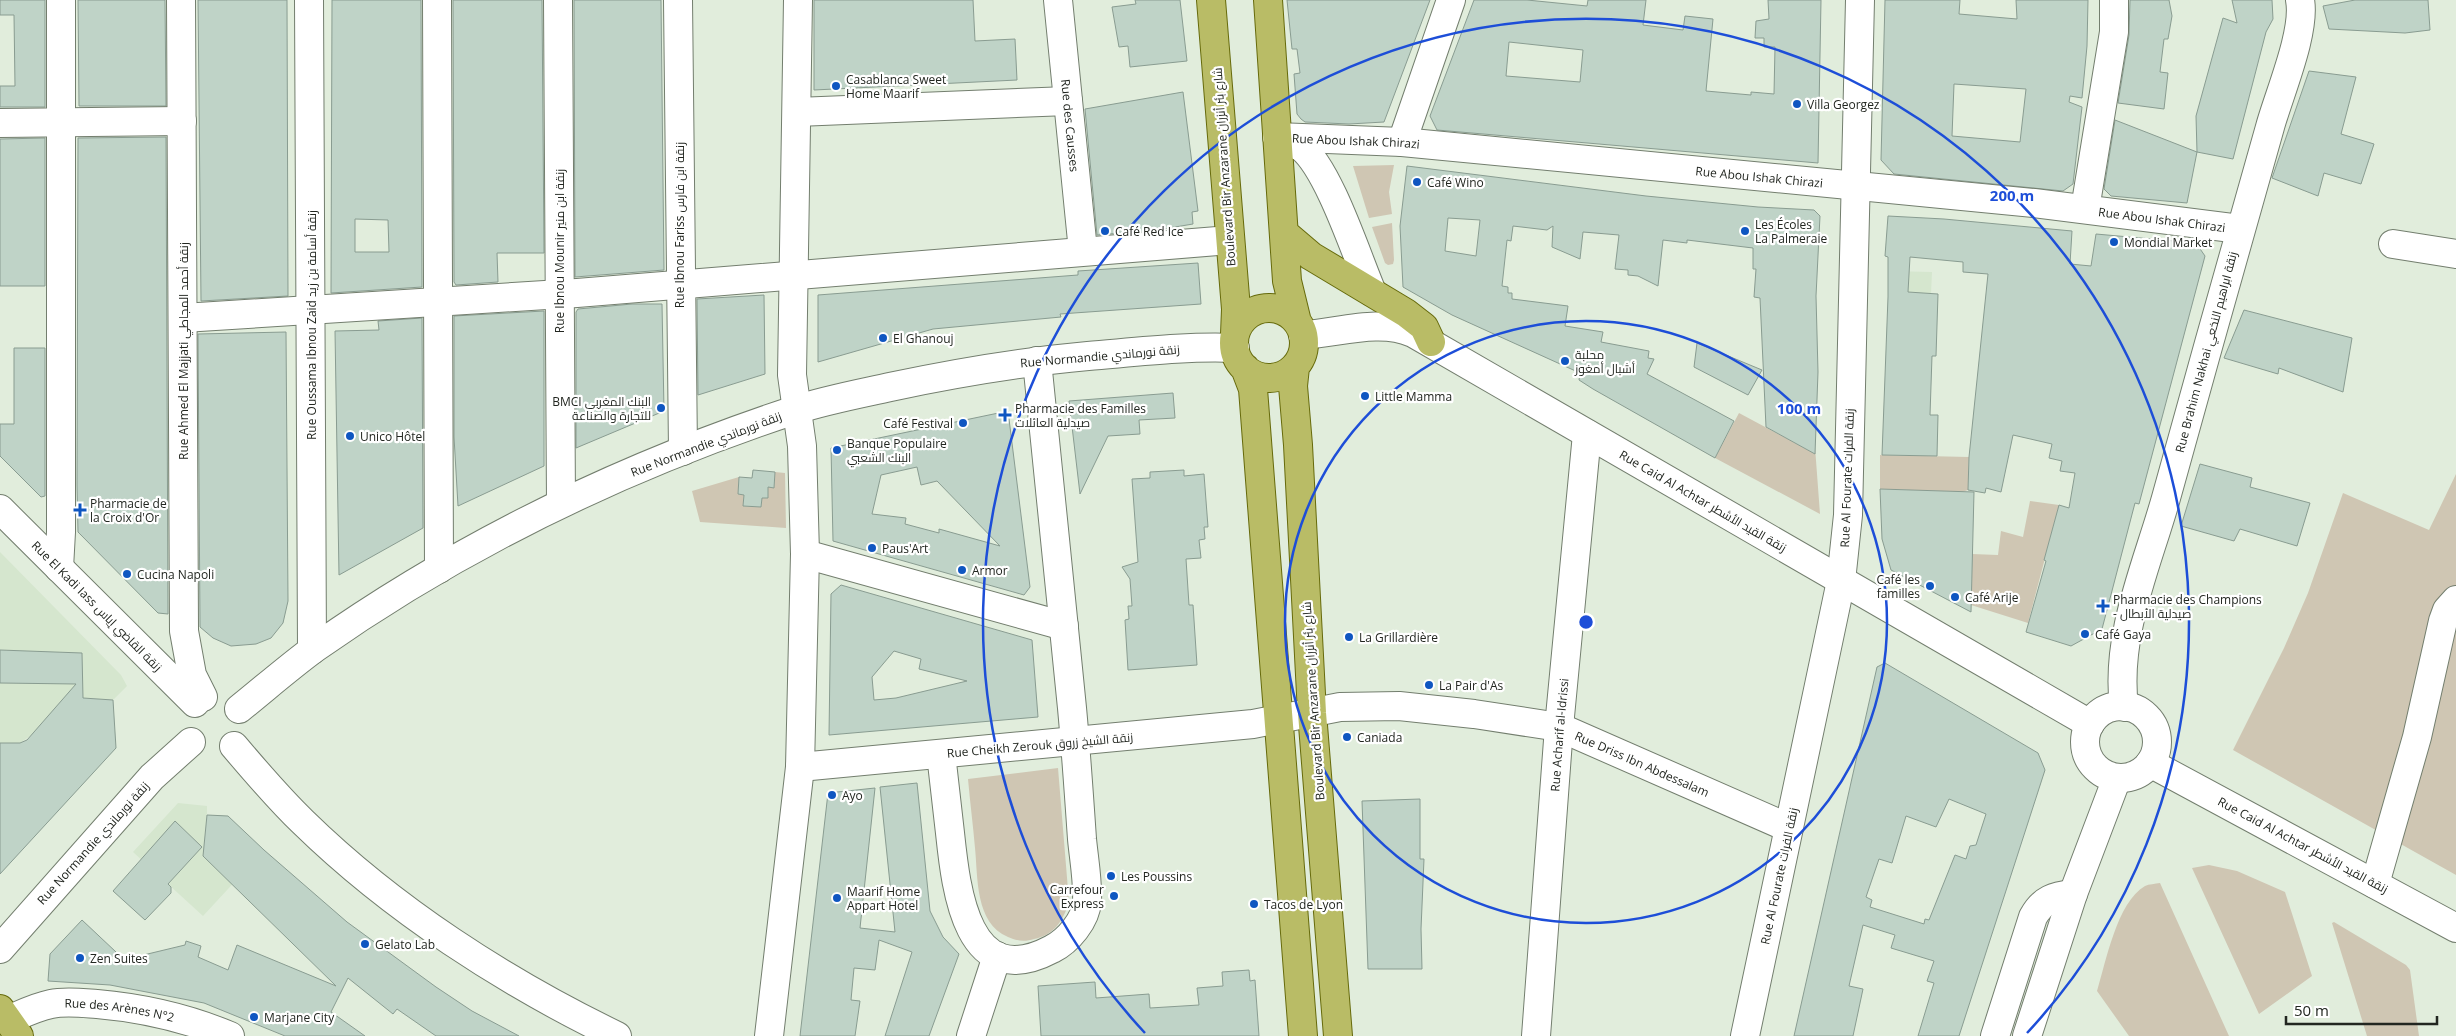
<svg xmlns="http://www.w3.org/2000/svg" width="2456" height="1036" font-family="'Open Sans',Cairo,sans-serif">
<style>
.built{fill:#d5e6ce}
.green{fill:#cfc6b3}
.building{fill:#bfd3c7;stroke:#899c91;fill-rule:evenodd}
.lines{fill:none;stroke-linecap:round;stroke-linejoin:round}
.minor-casing{stroke:#737e6e;stroke-width:30}
.major-casing{stroke:#666a0b;stroke-width:30}
.minor{stroke:#fff;stroke-width:28}
.major{stroke:#b9bc66;stroke-width:28}
.ring{fill:none;stroke:#1d4ed8;stroke-width:2.5}
.poi-dot{fill:#0f56c1;stroke:#fff;stroke-width:2}
.labels{text-anchor:middle;dominant-baseline:central;stroke-width:4.5;stroke-linejoin:round;paint-order:stroke}
.poi-label{font-size:12px;fill:#222620;stroke:#fff;text-anchor:start}
.street-label{font-size:12px;fill:#222620;stroke:#fff}
.centre{fill:#1d4ed8;stroke:#fff;stroke-width:2.5}
.ring-label{font-size:15px;text-anchor:middle;font-weight:bold;fill:#1d4ed8;stroke:#fff;stroke-width:4.5;stroke-linejoin:round;paint-order:stroke}
</style>
<rect width="100%" height="100%" fill="#e1eddc"/>
<path class="built" d="M1888,271L1932,272L1931,294L1888,291Z
M0,552L121,675L127,686L113,700L70,697L33,734L20,743H0Z
M178,803L207,806V815L228,816L264,850L203,916L133,852Z"/>
<path class="green" d="M1394,165L1389,192L1392,214L1369,218L1353,166Z
M1392,223L1394,260L1393,264L1388,265L1385,263L1372,227Z
M1739,413L1810,451L1815,447L1820,514L1715,458Z
M1880,455L1969,457L1968,490L1962,492L1880,489Z
M775,472L785,473L786,528L700,522L692,491L739,477L738,494L744,495L743,506L761,507L762,498H768V487H774Z
M2456,474V875L2233,750L2284,648L2308,593L2343,493L2429,530Z
M2030,501L2059,505L2028,623L1971,605L1972,554L1998,555L2001,531L2023,537Z
M1058,768L1069,902C1063,921 1054,935 1034,939C1025,942 1017,941 1008,937C975,923 978,878 975,848C973,825 970,802 968,779Z
M2209,865L2237,871L2285,892L2312,976L2259,1014L2192,868Z
M2160,883L2229,1036H2129L2097,991C2106,962 2117,902 2145,886C2149,884 2155,884 2160,883Z
M2334,922L2406,965L2410,970L2419,1036H2367L2332,923Z"/>
<path class="building" d="M0,0H45V107H0V86H15L14,15H0Z
M78,0H165L166,106H79Z
M198,0H287L288,296L201,301Z
M332,0H421L422,287L331,293ZM355,219L388,220L389,252H355Z
M453,0H542L544,253H497L498,282L456,285L454,282Z
M574,0H661L664,270L575,277Z
M814,0H973L975,41L1015,39L1017,80L814,90Z
M1135,0H1180L1187,61L1130,67L1128,46L1119,47L1112,7L1136,4Z
M1287,0H1430L1384,122L1349,124L1305,122L1301,119L1297,114L1294,74L1300,73L1297,49H1292Z
M1474,0H1527L1587,6L1588,0H1646L1643,25L1683,30L1685,16L1713,19L1706,91L1751,95V92L1774,94L1775,47H1764V38H1755L1756,21L1769,19L1768,0H1821L1818,163L1437,130L1430,116ZM1509,42L1583,50L1580,82L1506,76Z
M1885,0H1960L1959,14L2017,19L2016,0H2088L2087,46L2082,98L2070,96L2069,102L2082,107L2073,184L2063,191L1894,174L1881,160ZM1954,84L2026,89L2020,142L1952,136Z
M2130,0H2169L2172,16L2168,39H2164L2160,72L2168,73L2164,109L2118,103L2129,35Z
M2232,0H2272L2273,19L2266,32L2233,159L2197,152L2196,116L2223,18L2237,23Z
M2355,0H2428L2430,30L2405,33L2329,29L2323,6Z
M2309,71L2356,77L2341,134L2374,144L2361,184L2324,173L2318,196L2272,178Z
M1183,92L1198,211L1192,212L1193,224L1157,230L1097,235L1085,109Z
M2115,120L2197,152L2187,203L2111,196L2104,189Z
M166,137L168,614L158,613L78,532L77,485L78,138Z
M45,138V286H0V139Z
M1407,166L1646,196L1758,207L1814,210L1820,216L1816,296L1818,372L1815,454L1766,427L1760,298L1754,297L1756,269H1753V248L1687,240V243L1663,240L1658,286L1638,276L1628,275V270L1615,269L1619,235L1583,232L1580,259L1552,247L1553,226L1547,230L1513,226L1511,241L1507,240L1502,286L1508,287V293H1512V299L1568,306L1565,326L1603,332L1601,342L1649,351L1648,358L1654,359L1647,374L1734,421L1715,458L1593,389L1579,380L1580,373L1452,315L1403,287L1400,226ZM1448,218L1480,220L1476,256L1445,251Z
M1888,216L1944,219L2072,231L2070,264L2091,266L2096,234L2196,243L2205,256L2139,504L2135,503L2102,629L2071,646L2026,632L2046,561L2044,560L2059,505L2069,508L2075,473L2060,471L2062,461L2049,458L2052,444L2013,435L2001,492L1986,488L1985,493L1968,490L1969,457L1988,274L1963,272V262L1910,257L1908,292L1938,294L1936,356H1932L1930,415H1938L1937,456L1882,455L1888,297V257L1885,256Z
M1198,263L1201,304L1060,314L1061,317L933,329L818,362V295L1078,275V271Z
M764,295L765,374L698,395L697,299Z
M632,304H662L664,411L576,448V312L578,309Z
M2244,310L2352,338L2343,392L2279,368L2278,374L2224,358Z
M544,311V466L458,506L454,437V316Z
M422,318L423,528L339,575L335,331L379,330L378,321Z
M286,332L288,601L283,623L271,638L256,644L231,646L213,638L200,627L198,334Z
M1697,343L1762,370L1748,395L1694,367Z
M14,348H45V496L41,497L0,456V424H14Z
M1173,393L1175,418L1139,420L1140,434L1108,436L1080,494L1069,401Z
M1008,411L1030,587L1024,595L833,541L831,448ZM917,467L921,485L937,481L1000,546L939,529V533L905,524L906,518L872,514L881,475Z
M2200,464L2252,478L2250,487L2310,503L2297,546L2240,529L2234,541L2181,526Z
M753,470L775,472L774,488L768,487V498H762L761,507L743,506L744,495L738,494L739,477L752,478Z
M1184,470V476L1204,474L1208,527H1204L1205,539L1199,540L1201,558L1186,559L1189,605H1193L1197,665L1128,670L1125,620L1129,619L1128,606H1132L1130,579L1122,567L1138,562L1132,479L1150,478V472Z
M1880,489L1974,492L1971,612L1891,570L1882,539Z
M841,585L1032,640L1038,717L829,735L831,594ZM894,651L921,659L919,669L967,681L896,698L874,700L872,677Z
M0,650L82,653L83,698L113,700L116,748L0,874V743H20L27,740L76,684L0,683Z
M1885,663L2038,753L2045,770L1959,1036H1918L1934,983L1927,981L1934,961L1891,948L1895,935L1863,925L1849,986L1863,989L1853,1036H1794L1877,667ZM1949,799L1986,814L1976,845L1970,846L1966,859L1955,855L1929,920L1925,919L1924,924L1870,907L1872,900L1866,897L1879,859L1892,863L1906,816L1936,827Z
M917,783L930,911L943,937L959,954L929,1036H885L912,952L879,940L875,970L854,968L851,1000L860,1001L855,1036H800L828,793L875,788L860,928L895,932L880,787Z
M1420,799V859H1424L1421,929L1422,969H1368L1362,801Z
M207,815L228,816L264,850L347,922L436,987L472,1011L519,1036H436L397,1009L393,1014L348,978L331,1012L365,1036H285L204,1003L110,985L48,981L50,954L82,920L116,952L106,964L185,945L186,941L201,946L198,957L228,970L237,945L336,986L203,856Z
M175,821L202,847L168,884L171,887V893L145,920L113,891Z
M1249,970L1250,981L1255,980L1259,1036H1041L1038,986L1095,982L1096,998L1149,994L1150,1008L1199,1005L1197,988L1223,986L1222,972Z"/>
<g class="lines">
<defs>
<g id="minor">
<path d="M181,0L184,631L192,675L203,697"/>
<path d="M309,0L312,650"/>
<path d="M437,0L439,569"/>
<path d="M558,0L561,503"/>
<path d="M678,0L683,451"/>
<path id="s1" d="M1058,0L1083,251"/>
<path d="M797,112L1068,101"/>
<path d="M0,123L182,121"/>
<path id="s2" d="M1277,137L1402,142L2034,203L2240,229"/>
<path d="M1279,142C1286,143 1294,143 1301,147C1329,169 1357,257 1372,292"/>
<path d="M1402,142L1451,0"/>
<path d="M2085,209L2114,32V0"/>
<path d="M2393,244L2456,254"/>
<path d="M183,318L577,293L1230,240"/>
<path d="M1303,335C1338,333 1380,318 1413,333L2090,724"/>
<path d="M0,509L195,703"/>
<path d="M805,554L1064,626"/>
<path d="M59,568L61,532V0"/>
<circle cx="2121" cy="742" r="36"/>
<path d="M2124,707C2115,634 2147,566 2166,498C2200,374 2235,251 2270,127C2279,94 2306,32 2300,0"/>
<path d="M239,709C264,689 289,667 315,648C461,545 625,466 795,410C826,400 858,394 890,387C956,373 1021,362 1088,356C1137,352 1186,346 1235,348"/>
<path d="M234,746C256,772 278,798 303,822C392,909 505,982 617,1036"/>
<path d="M941,754C944,780 947,807 950,833C956,890 967,994 1052,949C1068,941 1086,920 1087,901C1088,881 1084,860 1082,839C1079,795 1076,751 1072,708C1060,592 1049,476 1037,361"/>
<path d="M2150,763L2456,928"/>
<path id="s3" d="M800,767L1253,724L1340,707L1399,706L1474,714L1559,727L1789,828"/>
<path d="M2375,884L2417,737L2443,621L2447,610L2456,600"/>
<path d="M0,949L152,777L191,742"/>
<path id="s4" d="M8,1020C22,1014 36,1007 51,1004C65,1001 82,1003 97,1004C143,1008 187,1018 230,1036"/>
<path d="M769,1036L800,767L805,554L802,446L792,375L798,0"/>
<path d="M971,1036L997,956"/>
<path id="s5" d="M1536,1036L1559,727L1587,434"/>
<path d="M1745,1036L1841,581L1848,515L1860,0"/>
<path d="M1995,1036L2033,917C2043,899 2054,896 2073,894"/>
<path d="M2027,1036L2073,894L2117,778"/>
</g>
<path id="major" d="M1211,0L1236,309L1235,334
M1268,0L1287,281L1297,322
M1284,233L1311,256L1406,313L1424,327L1431,342
M1234 343a35 35 0 1 1 70 0a35 35 0 1 1-70 0Z
M1295,367L1293,386L1298,445L1312,713L1338,1036
M1245,368L1253,389L1303,1036
M0,1009L19,1036"/>
</defs>
<use href="#minor" class="minor-casing"/>
<use href="#major" class="major-casing"/>
<use href="#minor" class="minor"/>
<use href="#major" class="major"/>
</g>
<g class="ring">
<circle cx="1586" cy="622" r="301"/>
<path d="M1145 1033A603 603 0 1 1 2027 1033"/>
</g>
<g class="poi-dot">
<circle cx="836" cy="86" r="5"/>
<circle cx="1797" cy="104" r="5"/>
<circle cx="1417" cy="182" r="5"/>
<circle cx="1105" cy="231" r="5"/>
<circle cx="1745" cy="231" r="5"/>
<circle cx="2114" cy="242" r="5"/>
<circle cx="883" cy="338" r="5"/>
<circle cx="1565" cy="361" r="5"/>
<circle cx="1365" cy="396" r="5"/>
<circle cx="661" cy="408" r="5"/>
<path d="M1002.5 407.5h5v5h5v5h-5v5h-5v-5h-5v-5h5z"/>
<circle cx="963" cy="423" r="5"/>
<circle cx="350" cy="436" r="5"/>
<circle cx="837" cy="450" r="5"/>
<path d="M77.5 502.5h5v5h5v5h-5v5h-5v-5h-5v-5h5z"/>
<circle cx="872" cy="548" r="5"/>
<circle cx="962" cy="570" r="5"/>
<circle cx="127" cy="574" r="5"/>
<circle cx="1930" cy="586" r="5"/>
<circle cx="1955" cy="597" r="5"/>
<path d="M2100.5 598.5h5v5h5v5h-5v5h-5v-5h-5v-5h5z"/>
<circle cx="2085" cy="634" r="5"/>
<circle cx="1349" cy="637" r="5"/>
<circle cx="1429" cy="685" r="5"/>
<circle cx="1347" cy="737" r="5"/>
<circle cx="832" cy="795" r="5"/>
<circle cx="1111" cy="876" r="5"/>
<circle cx="1114" cy="896" r="5"/>
<circle cx="837" cy="898" r="5"/>
<circle cx="1254" cy="904" r="5"/>
<circle cx="365" cy="944" r="5"/>
<circle cx="80" cy="958" r="5"/>
<circle cx="254" cy="1017" r="5"/>
</g>
<g class="labels">
<g class="poi-label">
<text x="846" y="79">Casablanca Sweet<tspan x="846" dy="14">Home Maarif</tspan></text>
<text x="1807" y="104">Villa Georgez</text>
<text x="1427" y="182">Café Wino</text>
<text x="1755" y="224">Les Écoles<tspan x="1755" dy="14">La Palmeraie</tspan></text>
<text x="1115" y="231">Café Red Ice</text>
<text x="2124" y="242">Mondial Market</text>
<text x="893" y="338">El Ghanouj</text>
<text x="1575" y="354">محلبة<tspan x="1575" dy="14">أشبال أمغوز</tspan></text>
<text x="1375" y="396">Little Mamma</text>
<text x="651" y="401" text-anchor="end">BMCI البنك المغربي<tspan x="651" dy="14">للتجارة والصناعة</tspan></text>
<text x="1015" y="408">Pharmacie des Familles<tspan x="1015" dy="14">صيدلية العائلات</tspan></text>
<text x="953" y="423" text-anchor="end">Café Festival</text>
<text x="360" y="436">Unico Hôtel</text>
<text x="847" y="443">Banque Populaire<tspan x="847" dy="14">البنك الشعبي</tspan></text>
<text x="90" y="503">Pharmacie de<tspan x="90" dy="14">la Croix d'Or</tspan></text>
<text x="882" y="548">Paus'Art</text>
<text x="972" y="570">Armor</text>
<text x="137" y="574">Cucina Napoli</text>
<text x="1920" y="579" text-anchor="end">Café les<tspan x="1920" dy="14">familles</tspan></text>
<text x="1965" y="597">Café Arije</text>
<text x="2113" y="599">Pharmacie des Champions<tspan x="2113" dy="14">- صيدلية الأبطال</tspan></text>
<text x="2095" y="634">Café Gaya</text>
<text x="1359" y="637">La Grillardière</text>
<text x="1439" y="685">La Pair d'As</text>
<text x="1357" y="737">Caniada</text>
<text x="842" y="795">Ayo</text>
<text x="1121" y="876">Les Poussins</text>
<text x="1104" y="889" text-anchor="end">Carrefour<tspan x="1104" dy="14">Express</tspan></text>
<text x="847" y="891">Maarif Home<tspan x="847" dy="14">Appart Hotel</tspan></text>
<text x="1264" y="904">Tacos de Lyon</text>
<text x="375" y="944">Gelato Lab</text>
<text x="90" y="958">Zen Suites</text>
<text x="264" y="1017">Marjane City</text>
</g>
<g class="street-label">
<text stroke="none"><textPath href="#s1" startOffset="126">Rue des Causses</textPath></text>
<text stroke="none"><textPath href="#s2" startOffset="79">Rue Abou Ishak Chirazi</textPath></text>
<text transform="translate(1224 167) rotate(-94)">Boulevard Bir Anzarane شارع بئر أنزران</text>
<text stroke="none"><textPath href="#s2" startOffset="484">Rue Abou Ishak Chirazi</textPath></text>
<text stroke="none"><textPath href="#s2" startOffset="889">Rue Abou Ishak Chirazi</textPath></text>
<text transform="translate(679 225) rotate(-90)">Rue Ibnou Fariss زنقة ابن فارس</text>
<text transform="translate(559 251) rotate(-90)">Rue Ibnou Mounir زنقة ابن منير</text>
<text transform="translate(311 325) rotate(-90)">Rue Oussama Ibnou Zaid زنقة أسامة بن زيد</text>
<text transform="translate(183 351) rotate(-90)">Rue Ahmed El Majjati زنقة أحمد المجاطي</text>
<text transform="translate(2206 352) rotate(-75)">Rue Brahim Nakhai زنقة ابراهيم النخعي</text>
<text transform="translate(1100 356) rotate(-5)">Rue Normandie زنقة نورماندي</text>
<text transform="translate(706 444) rotate(-21)">Rue Normandie زنقة نورماندي</text>
<text transform="translate(1847 478) rotate(-88)">Rue Al Fourate زنقة الفرات</text>
<text transform="translate(1703 501) rotate(30)">Rue Caid Al Achtar زنقة القيد الأشطر</text>
<text transform="translate(97 606) rotate(45)">Rue El Kadi Iass زنقة القاضي إياس</text>
<text transform="translate(1313 701) rotate(-94)">Boulevard Bir Anzarane شارع بئر أنزران</text>
<text stroke="none"><textPath href="#s5" startOffset="302">Rue Acharif al-Idrissi</textPath></text>
<text transform="translate(1040 745) rotate(-5)">Rue Cheikh Zerouk زنقة الشيخ زروق</text>
<text stroke="none"><textPath href="#s3" startOffset="855">Rue Driss Ibn Abdessalam</textPath></text>
<text transform="translate(93 843) rotate(-48)">Rue Normandie زنقة نورماندي</text>
<text transform="translate(2303 845) rotate(28)">Rue Caid Al Achtar زنقة القيد الأشطر</text>
<text transform="translate(1779 876) rotate(-78)">Rue Al Fourate زنقة الفرات</text>
<text stroke="none"><textPath href="#s4" startOffset="115">Rue des Arènes N°2</textPath></text>
</g>
</g>
<circle cx="1586" cy="622" r="8" class="centre"/>
<g class="ring-label">
<text x="2012" y="201">200 m</text>
<text x="1799" y="414">100 m</text>
</g>
<path d="M2286 1016v8h151v-8" fill="none" stroke="#222620" stroke-width="2.5"/>
<text x="2294" y="1016" font-size="15" fill="#222620" stroke="#ffffff" stroke-width="4" paint-order="stroke">50 m</text>
</svg>
